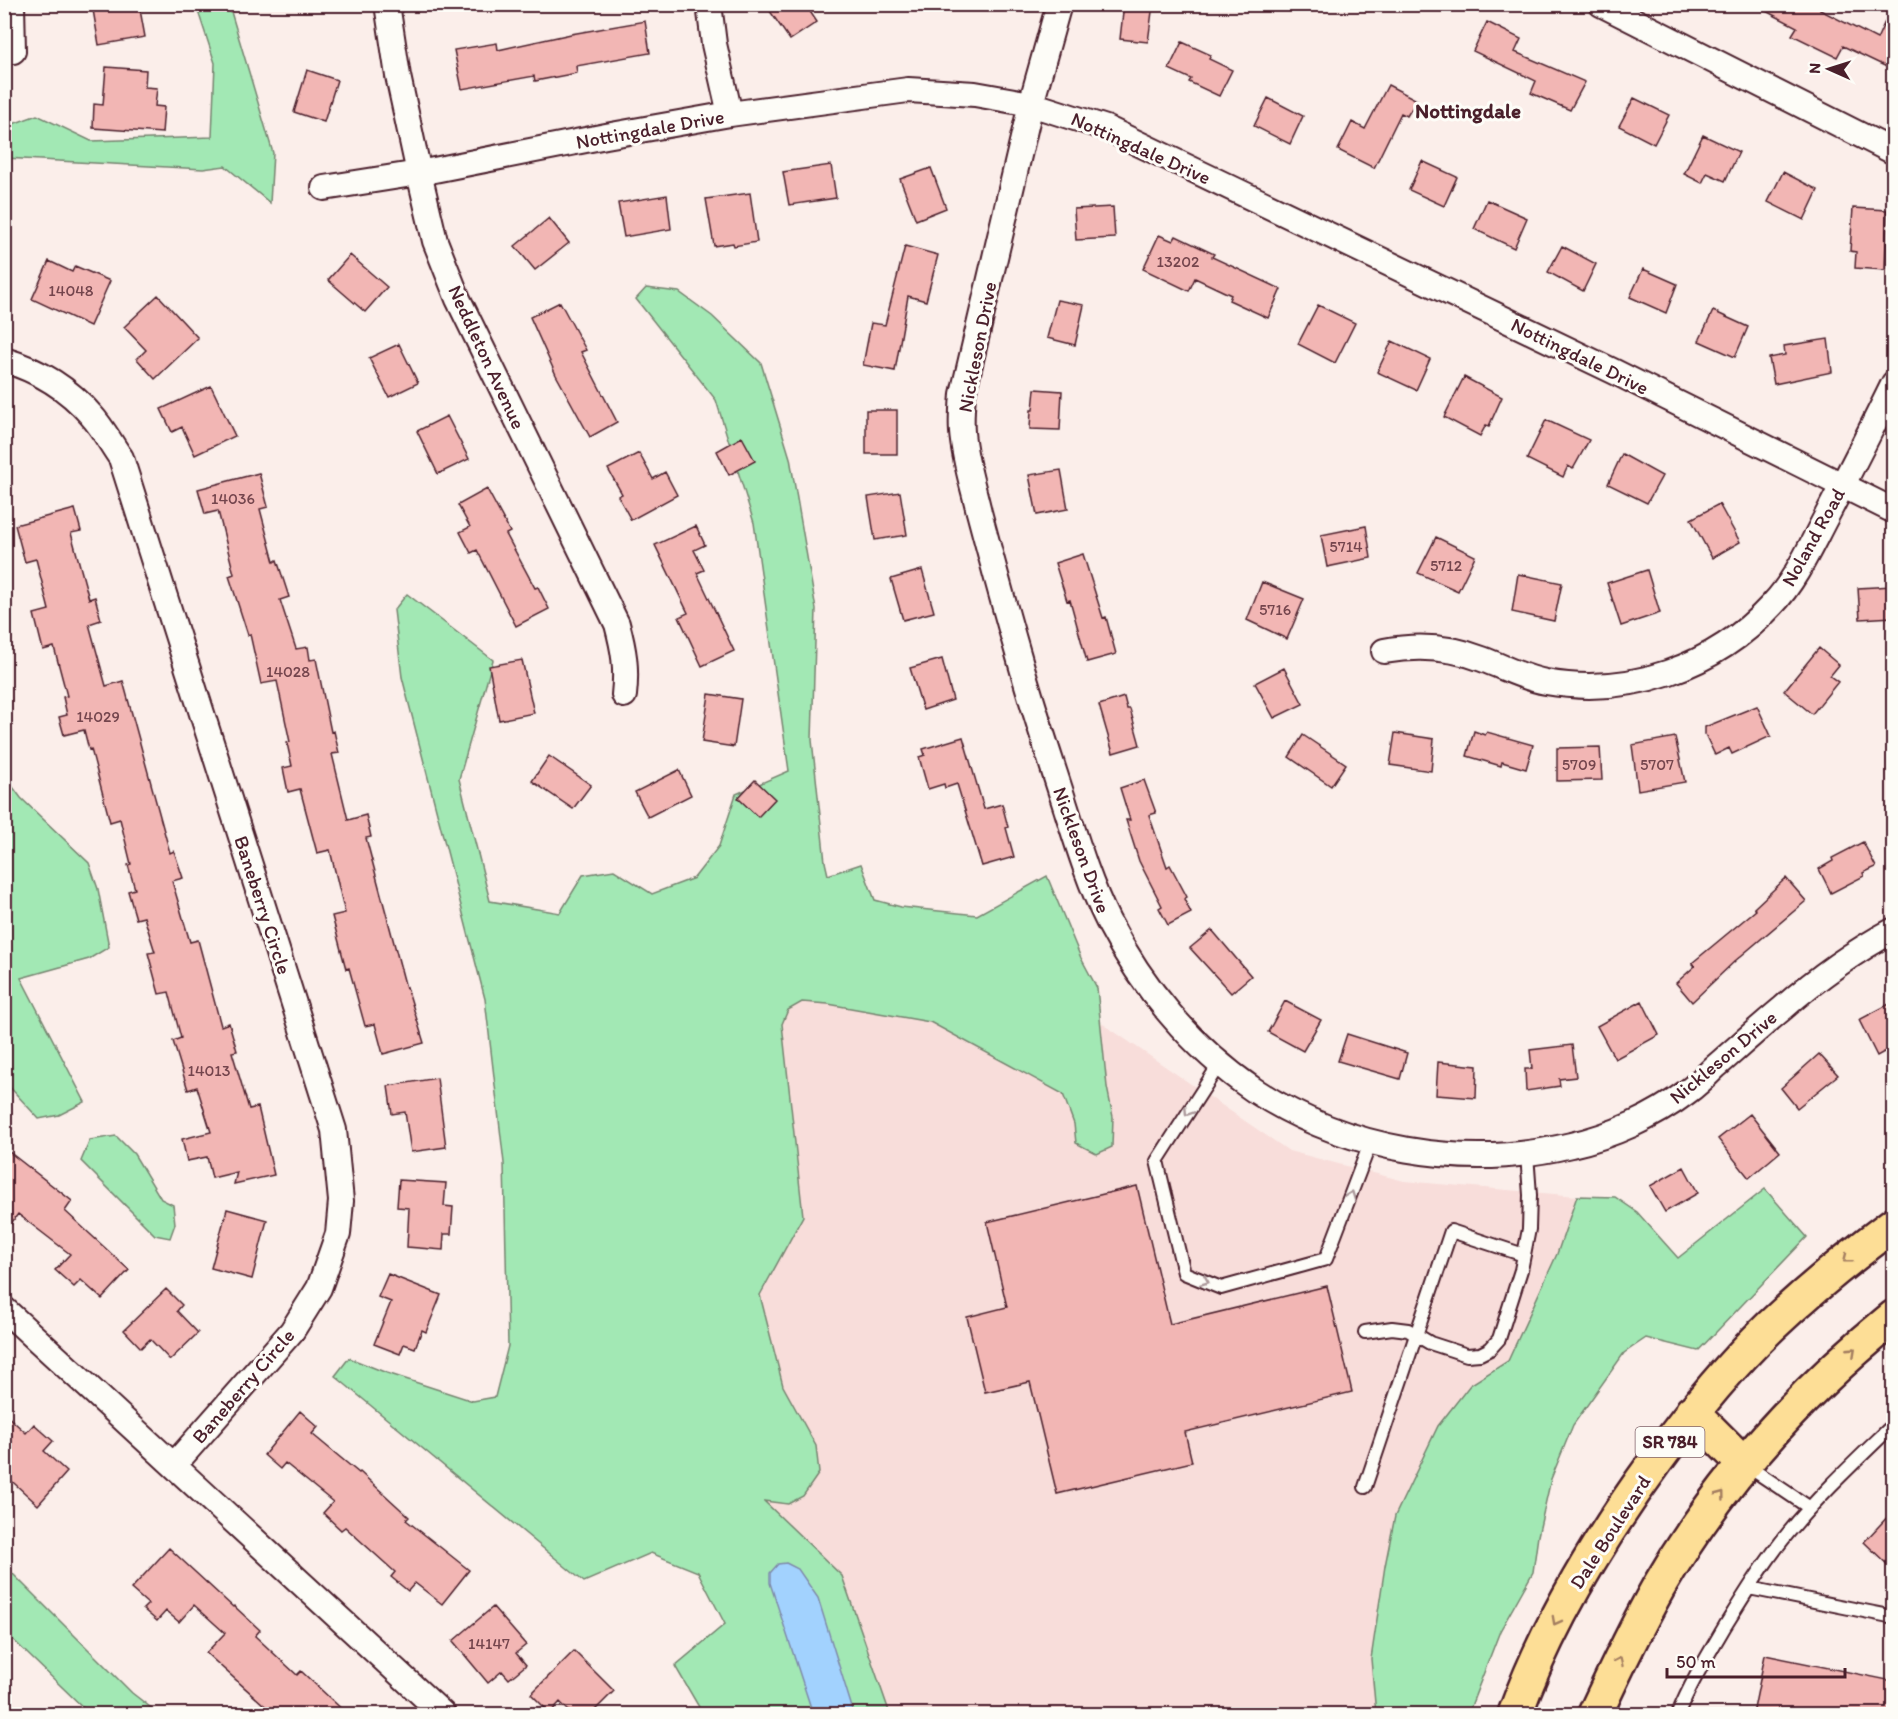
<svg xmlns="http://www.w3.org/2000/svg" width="1898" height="1719" font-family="Itim,sans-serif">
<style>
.built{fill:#f8ddda}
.green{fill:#a2e8b4;stroke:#768470;stroke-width:1.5}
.water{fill:#a2d2fe;stroke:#7f8aaa;stroke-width:1.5}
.building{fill:#f2b6b4;stroke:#4a1f2b;stroke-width:1.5}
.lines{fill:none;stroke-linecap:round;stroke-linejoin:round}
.service-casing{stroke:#4a1f2b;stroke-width:16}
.minor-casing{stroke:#4a1f2b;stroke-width:28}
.primary-casing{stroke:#4a1f2b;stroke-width:38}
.service{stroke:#fdfcf7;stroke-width:12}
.minor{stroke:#fdfcf7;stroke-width:24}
.primary{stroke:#fdde96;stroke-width:33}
.oneway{stroke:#ac999b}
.oneway2{stroke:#a47e60}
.labels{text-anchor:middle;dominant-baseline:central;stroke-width:6;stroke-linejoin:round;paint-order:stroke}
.number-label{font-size:16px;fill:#74454d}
.shield{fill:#fdfcf7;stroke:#806168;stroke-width:1.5}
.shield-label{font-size:18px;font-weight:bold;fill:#4a1f2b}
.street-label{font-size:20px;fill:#4a1f2b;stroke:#fdfcf7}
.neighbourhood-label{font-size:21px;font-weight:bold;fill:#4a1f2b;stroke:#fdfcf7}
</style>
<rect width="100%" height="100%" fill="#fbeeea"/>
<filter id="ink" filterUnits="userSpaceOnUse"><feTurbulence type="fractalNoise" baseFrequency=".0167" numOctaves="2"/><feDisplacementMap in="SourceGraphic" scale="12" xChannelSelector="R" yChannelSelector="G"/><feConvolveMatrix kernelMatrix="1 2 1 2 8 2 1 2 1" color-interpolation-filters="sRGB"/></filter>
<g filter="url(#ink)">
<path class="built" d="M882,912L1103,1024L1289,1151L1404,1181L1577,1196L1612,1285L1445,1714H781L665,981Z"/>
<path class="green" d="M196,5H229L273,153L270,203L225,166L203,169L5,158V122L13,124L37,115L91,141L212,137L215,63Z
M646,288L679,292L712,316L761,363L790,458L816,609L812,740L825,862L828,875L861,864L875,900L901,907L977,915L1047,876L1081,958L1097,988L1107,1087L1113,1117L1112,1147L1097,1154L1076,1143L1074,1124L1063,1094L930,1022L828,1004L802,1002L788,1010L782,1024L803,1216L760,1295L783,1386L816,1446L819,1473L803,1496L788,1504L764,1501L842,1576L890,1714H703L675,1666L725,1624L698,1572L651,1553L584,1582L335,1376L349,1358L387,1373L473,1401L495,1397L508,1346L504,1163L485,999L402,677L394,610L407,594L493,660L459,779L490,901L560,913L583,875L614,870L652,894L694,878L719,846L736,794L789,771L754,523L716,400L636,299Z
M4,775L21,798L89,863L98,889L109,947L89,959L21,978L85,1102L59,1115L39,1119L5,1082Z
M116,1136L134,1154L161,1199L173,1205L175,1224L170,1238L155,1235L81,1161L90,1140Z
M1765,1189L1807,1237L1698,1351L1646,1338L1624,1353L1573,1425L1551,1479L1538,1536L1533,1572L1500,1631L1468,1714H1376L1371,1659L1385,1566L1395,1516L1438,1426L1470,1385L1508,1361L1557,1254L1577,1196L1615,1197L1637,1212L1678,1258Z
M4,1565L132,1693L159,1714H90L5,1632Z"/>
<path class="water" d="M786,1563L798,1569L818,1598L854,1714H813L770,1583V1573L778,1564Z"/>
<path class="building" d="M92,4H139L145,37L99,45Z
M765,4H805L817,22L790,40Z
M1124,4H1153L1148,42L1120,39Z
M1752,4H1823L1820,10L1877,39L1893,4V70L1843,46L1837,57L1792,35L1797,27Z
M645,21L650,53L576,66L577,73L535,81L534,76L462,89L454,50L497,43L498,50L571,34Z
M1487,22L1521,39L1515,52L1585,82L1570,110L1531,93L1536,81L1473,51Z
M1182,42L1211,55L1209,59L1232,70L1219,96L1189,82L1191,79L1169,69Z
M106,67L146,70L145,87L157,88L155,106L164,107L162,133L93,128L94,104L103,105Z
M307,70L337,80L324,122L294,112Z
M1388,85L1417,100L1407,116L1401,113L1374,168L1338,150L1352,122L1365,129Z
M1268,98L1303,116L1290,144L1254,126Z
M1634,98L1669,115L1654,144L1619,126Z
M1703,135L1739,152L1725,181L1707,173L1702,183L1684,174Z
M1422,161L1457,177L1444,206L1409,190Z
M831,165L836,198L789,205L783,172Z
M931,168L946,208L916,220L900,179Z
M1783,172L1818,190L1804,220L1768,202Z
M750,193L757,242L734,246L733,243L714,246L706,199Z
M667,195L671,229L624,237L618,203Z
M1487,200L1527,218L1514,248L1474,229Z
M1113,207L1115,238L1076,240L1074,209Z
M1853,208L1887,210L1885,270L1855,268L1856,252L1850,251Z
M549,218L569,243L535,270L515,246Z
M1159,235L1173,241L1176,236L1214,254L1212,257L1281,289L1268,318L1229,300L1231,295L1195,278L1189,291L1143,269Z
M905,246L938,255L926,301L908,296L895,371L863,365L871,323L885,325Z
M1562,246L1596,264L1583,291L1548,272Z
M350,255L387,287L365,312L328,280Z
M49,261L72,272L75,266L110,281L90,326L32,299Z
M1643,269L1677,284L1666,313L1630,297Z
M158,295L198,338L155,379L137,359L146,350L124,327Z
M1057,300L1084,305L1075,345L1047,338Z
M560,302L586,350L581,352L617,422L590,437L556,375L530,317Z
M1318,305L1355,323L1335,363L1298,344Z
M1713,311L1748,327L1735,357L1699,341Z
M1828,339L1832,372L1774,384L1769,358L1785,355L1784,346Z
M1392,341L1430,359L1416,390L1377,372Z
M399,344L418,383L389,397L369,358Z
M1464,377L1502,397L1489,426L1486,425L1480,436L1444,417Z
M211,386L235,436L195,455L182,427L172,432L161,409Z
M1035,389L1062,391L1060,430L1030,429L1031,410H1033Z
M866,410H897V454H866Z
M447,416L469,459L438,474L417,431Z
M1546,420L1589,440L1573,469L1568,466L1563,477L1527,459Z
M742,437L755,461L729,475L717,451Z
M639,453L653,479L665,472L677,495L631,520L618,496L622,494L608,469Z
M1622,454L1662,476L1647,503L1608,484Z
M1061,470L1068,509L1037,515L1029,475Z
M259,473L268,507L260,509L274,562L277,560L289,597L280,600L296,649L308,647L310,660L316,659L331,732L334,731L339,753L332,754L348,820L366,815L371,837L366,838L406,988L407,987L424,1043L383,1054L375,1024L365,1026L349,968L346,969L332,916L345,913L330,850L317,853L300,789L288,792L283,768L292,766L287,743L290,742L277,681L261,684L250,634L248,635L229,576L234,574L218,511L205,514L198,489Z
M487,489L510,532L506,534L535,588L538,587L549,609L516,626L477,550L471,553L460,532L470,527L458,505Z
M900,492L907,535L875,540L868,497Z
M1719,504L1740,542L1712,558L1691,519Z
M75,509L81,531L71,533L89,599L95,597L101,620L89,624L106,686L123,681L170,853L174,851L183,878L172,881L190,942L198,940L221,1026L229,1023L237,1051L232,1052L249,1109L258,1107L274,1175L234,1184L237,1172L212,1178L207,1157L187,1161L182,1139L211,1132L197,1087L188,1090L173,1041L181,1038L169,992L159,994L148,953L155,952L144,917L136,919L128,891L135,889L128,865L131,864L120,819L110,822L91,749L89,750L84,730L64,735L59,717L67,715L63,697L67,696L54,647L43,650L34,614L49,610L36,559L25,562L15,525Z
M696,526L705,545L694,550L704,570L697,573L734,651L702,666L679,617L688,613L655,545Z
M1366,526L1371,558L1327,567L1321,535Z
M1436,537L1475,556L1458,591L1418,573Z
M1083,554L1103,618L1106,617L1116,654L1087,662L1070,600L1067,601L1055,563Z
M922,570L934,612L903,620L891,579Z
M1647,570L1660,613L1621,626L1607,583Z
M1518,574L1562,583L1554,621L1512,612Z
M1262,582L1304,599L1287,639L1247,620Z
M1893,586V617L1860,619L1858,588Z
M1819,648L1839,665L1830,676L1838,682L1812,714L1784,691Z
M942,659L953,700L923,710L910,668Z
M522,660L534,713L499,720L489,666Z
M1284,668L1303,704L1274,718L1255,683Z
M709,694L741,699L734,747L702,742Z
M1124,697L1127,709H1130L1140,745L1113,753L1099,705Z
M1757,706L1771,736L1732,754L1729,748L1715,755L1705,734V727Z
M1474,731L1485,735L1487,732L1533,745L1526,769L1502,762L1501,766L1467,756Z
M1395,733L1434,739L1431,771L1390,765Z
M1303,735L1346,764L1331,786L1289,757Z
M963,737L984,809L1002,804L1008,827L1006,828L1014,857L982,866L957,784L945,788L944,784L928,789L919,757L925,755L923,749Z
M1675,737L1685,782L1638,790L1632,745Z
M1600,747L1602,780L1557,781V748Z
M549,756L591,785L573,809L532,781Z
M679,770L691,795L648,817L635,792Z
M755,780L775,799L758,817L738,798Z
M1144,780L1156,813L1149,815L1167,867L1170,865L1187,897L1184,899L1191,913L1168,925L1159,908L1162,906L1139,861L1126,820H1130L1120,788Z
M1863,842L1876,867L1863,873L1864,876L1831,893L1819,869L1833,861L1832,858Z
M1786,878L1806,901L1735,961L1692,1002L1676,983L1695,966L1692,963L1756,910L1754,908Z
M1212,930L1251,976L1231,993L1190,948Z
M1285,1001L1321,1020L1303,1051L1268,1032Z
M1642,1001L1659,1035L1615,1059L1597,1026Z
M1893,1002V1047L1877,1056L1859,1020Z
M1347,1034L1407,1053L1400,1079L1338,1061Z
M1572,1045L1576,1077L1559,1079L1560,1086L1526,1091L1525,1069H1532L1530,1050Z
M1819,1054L1838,1075L1797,1108L1781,1088Z
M1438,1062L1477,1066L1476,1098L1436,1095Z
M437,1078L446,1147L411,1152L405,1112L392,1114L388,1086Z
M1750,1114L1780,1152L1749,1178L1718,1139Z
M4,1148L72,1201L65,1211L129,1270L102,1299L81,1280L74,1287L55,1270L70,1254L18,1214L4,1233Z
M1684,1167L1698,1193L1665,1212L1650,1186Z
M399,1180L446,1183L444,1206L453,1207L451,1234H444L443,1250L407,1247L409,1208L397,1207Z
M1137,1186L1170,1324L1327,1286L1352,1392L1185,1432L1192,1462L1057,1494L1030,1382L985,1392L967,1317L1007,1307L987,1222Z
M227,1209L267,1220L252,1279L211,1268Z
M388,1274L441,1295L426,1332L422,1330L415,1348L404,1344L400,1354L374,1344L391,1302L378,1297Z
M166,1289L182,1305L177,1311L198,1333L170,1360L150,1339L141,1348L124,1330Z
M300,1411L318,1427L312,1434L359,1473L360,1472L409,1517L406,1520L469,1570L442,1604L415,1583L408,1591L391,1577L395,1572L345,1527L341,1530L323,1513L333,1502L285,1463L280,1469L264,1455Z
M4,1413L26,1433L34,1424L53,1441L44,1451L67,1472L38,1505L4,1474Z
M1893,1511V1570L1864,1542Z
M169,1548L233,1607L234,1606L260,1630L255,1636L297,1675L301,1671L347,1714H274L206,1653L225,1633L194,1605L179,1622L166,1611L157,1621L143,1609L148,1604L131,1589Z
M493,1607L526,1645L516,1653L526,1665L509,1679L502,1671L488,1683L453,1641Z
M574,1651L614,1691L591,1714H572L560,1702L550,1713L531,1694Z
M1765,1655L1893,1681V1714H1753Z"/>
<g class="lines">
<defs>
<path id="service" d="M1220,1063L1157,1161L1184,1273L1221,1288L1326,1259L1371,1141
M1365,1332L1392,1328L1408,1330L1430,1343L1467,1355L1480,1354L1490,1349L1499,1339L1521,1270L1529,1229L1530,1195L1527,1154
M1746,1465L1810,1508
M1365,1487L1451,1231L1524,1255
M1749,1588L1894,1617
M1678,1714C1690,1684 1708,1655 1725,1626C1745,1594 1765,1561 1789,1532C1821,1493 1858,1459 1894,1424"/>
<path id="minor" d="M12,4L13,51
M387,4L398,76L419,173L435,241L458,299L617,624C624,650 627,668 624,695
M709,4L714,44L730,114
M1059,4L1031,104L963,394C962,407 961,419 962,432C964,459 973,486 979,512C992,561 1005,609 1019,657C1033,708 1050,758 1066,808C1078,846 1090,885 1108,921C1142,987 1192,1048 1254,1090C1346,1150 1465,1171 1571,1145C1612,1136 1654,1117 1687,1092C1697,1085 1706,1076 1715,1067C1738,1047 1760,1027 1783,1008C1817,978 1853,952 1894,930
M1601,4L1894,152
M324,188L419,173L606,136L730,114L908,90L975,94L1031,104L1106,128L1615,372L1894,511
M4,360C38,370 68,388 91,415C103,428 111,444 121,458L334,1130L341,1201L338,1234L319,1288L292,1331L174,1465
M1384,651C1417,645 1451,647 1482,659C1504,667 1523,678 1546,682C1629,697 1715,667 1772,605C1796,580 1810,547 1826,517C1849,473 1872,428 1894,383
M4,1309L443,1714"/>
<path id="primary" d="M1692,1412L1744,1464
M1515,1714C1548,1623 1599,1539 1656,1461C1691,1413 1728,1367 1771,1326C1810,1289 1851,1256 1894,1224
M1595,1714C1615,1671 1635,1629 1658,1588C1718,1484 1800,1393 1894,1317"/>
</defs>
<use href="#service" class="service-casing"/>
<use href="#minor" class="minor-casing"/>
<use href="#primary" class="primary-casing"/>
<use href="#service" class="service"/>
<use href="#minor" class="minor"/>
<use href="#primary" class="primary"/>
</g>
<defs><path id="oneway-chevron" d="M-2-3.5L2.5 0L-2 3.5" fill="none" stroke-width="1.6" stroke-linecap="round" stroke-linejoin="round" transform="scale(1.5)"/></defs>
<g class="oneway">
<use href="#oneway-chevron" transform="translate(1188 1112) rotate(123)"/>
<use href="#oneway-chevron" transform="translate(1351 1195) rotate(-69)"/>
<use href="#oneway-chevron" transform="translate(1205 1281) rotate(22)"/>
</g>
<g class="oneway2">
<use href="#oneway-chevron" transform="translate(1847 1259) rotate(142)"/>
<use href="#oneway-chevron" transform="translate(1852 1351) rotate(-43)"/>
<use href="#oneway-chevron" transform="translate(1721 1495) rotate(-53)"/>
<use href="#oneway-chevron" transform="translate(1556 1621) rotate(118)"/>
<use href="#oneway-chevron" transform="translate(1619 1661) rotate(-65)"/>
</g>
</g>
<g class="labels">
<g class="number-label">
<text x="1178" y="261">13202</text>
<text x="71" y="290">14048</text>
<text x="233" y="498">14036</text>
<text x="1346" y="546">5714</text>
<text x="1446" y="565">5712</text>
<text x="1275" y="609">5716</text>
<text x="288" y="671">14028</text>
<text x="98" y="716">14029</text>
<text x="1579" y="764">5709</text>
<text x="1657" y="764">5707</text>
<text x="209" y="1070">14013</text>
<text x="489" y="1643">14147</text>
</g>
<rect class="shield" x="1635.5" y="1427" width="69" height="30" rx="4.5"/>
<g class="shield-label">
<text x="1670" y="1442">SR 784</text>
</g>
<g class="street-label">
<text transform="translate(650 129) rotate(-10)">Nottingdale Drive</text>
<text transform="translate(1141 148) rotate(24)">Nottingdale Drive</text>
<text transform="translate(977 347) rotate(-79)">Nickleson Drive</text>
<text transform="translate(1580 356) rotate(26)">Nottingdale Drive</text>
<text transform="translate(487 357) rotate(65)">Neddleton Avenue</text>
<text transform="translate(1813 537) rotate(-61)">Noland Road</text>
<text transform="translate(1082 850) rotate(70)">Nickleson Drive</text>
<text transform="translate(263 905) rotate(72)">Baneberry Circle</text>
<text transform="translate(1723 1057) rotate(-40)">Nickleson Drive</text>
<text transform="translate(243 1386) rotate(-49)">Baneberry Circle</text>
<text transform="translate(1610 1532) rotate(-57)">Dale Boulevard</text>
</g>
<g class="neighbourhood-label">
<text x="1468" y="110">Nottingdale</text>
</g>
</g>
<rect width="1898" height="1719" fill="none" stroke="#fdfcf7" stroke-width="24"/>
<rect x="12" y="12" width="1874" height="1695" fill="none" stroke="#4a1f2b" stroke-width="2" filter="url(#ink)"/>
<g transform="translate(1829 69) rotate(273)" stroke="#fdfcf7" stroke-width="4.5" paint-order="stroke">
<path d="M0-4.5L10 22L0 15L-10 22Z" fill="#4a1f2b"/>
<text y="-9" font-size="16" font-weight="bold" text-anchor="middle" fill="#4a1f2b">N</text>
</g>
<path d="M1667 1668v9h178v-9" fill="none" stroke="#4a1f2b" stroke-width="3"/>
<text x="1676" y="1668" font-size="18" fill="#4a1f2b" stroke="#fdfcf7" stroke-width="4.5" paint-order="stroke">50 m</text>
</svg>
